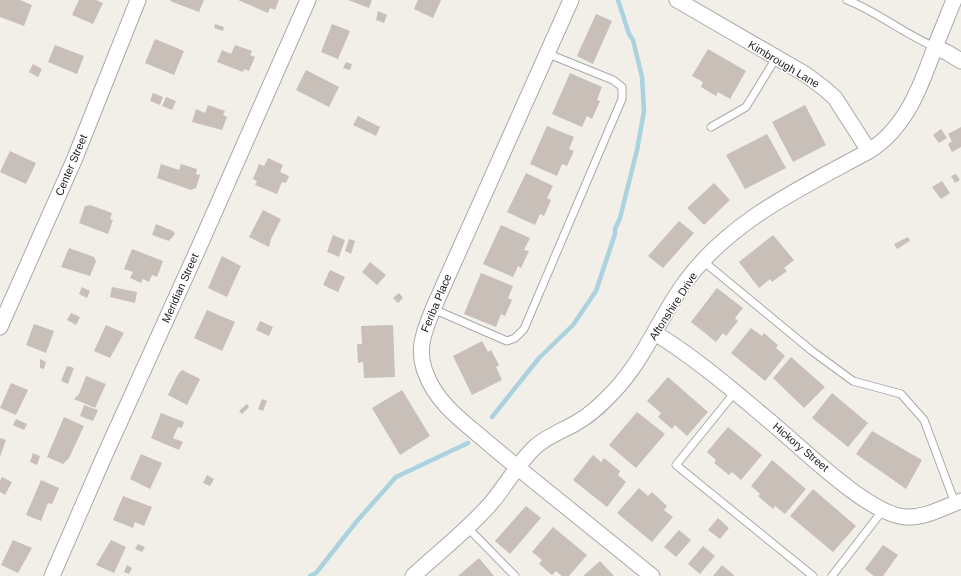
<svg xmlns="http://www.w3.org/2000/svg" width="961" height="576" font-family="Arial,sans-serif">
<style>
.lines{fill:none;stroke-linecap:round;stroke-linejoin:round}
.stream{stroke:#aad3df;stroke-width:4.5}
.building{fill:#c7bfb8}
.service-casing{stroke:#a9a9a9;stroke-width:9}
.minor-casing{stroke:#a9a9a9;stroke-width:17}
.service{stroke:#fff;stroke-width:7}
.minor{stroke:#fff;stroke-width:15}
.labels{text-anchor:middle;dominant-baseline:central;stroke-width:3;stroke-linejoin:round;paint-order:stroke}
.street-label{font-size:11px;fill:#222;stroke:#fff}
</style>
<rect width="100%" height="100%" fill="#f2efe9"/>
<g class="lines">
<path class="stream" d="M492,417L539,358L573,325L596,291L615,234V229L620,218L637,150L644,111L642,77L633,40L629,34L618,0
M310,576L316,573L357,521L396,477L468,443"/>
</g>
<path class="building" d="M0,0H20L32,5L24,26L0,17Z
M79,0H96L103,3L93,24L72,15Z
M171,0H204L199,12L170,1Z
M238,0H279L275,10L270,8L268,13Z
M348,0H372L369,8Z
M418,0H441L433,18L414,9Z
M378,11L387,15L384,23L376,20Z
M596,14L612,21L593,64L577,56Z
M215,24L224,27L223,31L214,28Z
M332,24L350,31L338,59L321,52Z
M155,39L184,51L174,75L145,63Z
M55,45L84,56L77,74L48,62Z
M235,45L252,51L250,55L255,57L249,71L244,69L243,72L217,62L222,50L231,54Z
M708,49L746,71L730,99L718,92L716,96L701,87L703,82L692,76Z
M346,62L352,64L350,70L343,68Z
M33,64L42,69L38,77L29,72Z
M306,70L339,87L329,107L296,90Z
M570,73L602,87L597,100L600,101L592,119L587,116L582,127L552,114Z
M153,93L163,97L160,105L150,101Z
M166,97L176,101L172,110L162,106Z
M208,105L225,111L223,115L227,117L222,130L192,122L196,109L205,113Z
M805,105L826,145L793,162L772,122Z
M358,116L380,127L376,136L353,125Z
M547,126L574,137L569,149L574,151L567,166L562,164L557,176L530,164Z
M961,127V147L952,152L948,144L952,141L948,134Z
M941,129L947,138L939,143L933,135Z
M767,134L786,168L745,189L726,155Z
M10,151L36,163L26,184L0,172Z
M268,158L283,165L280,172L289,176L286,183L282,182L277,194L255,185L257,181L253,179L259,164L264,166Z
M161,164L179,170L181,164L197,169L196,174L200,175L196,188L191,190L157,178Z
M526,173L553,186L547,198L551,200L544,216L540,214L535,225L507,212Z
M956,174L960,180L955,183L951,176Z
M942,181L950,193L941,199L932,187Z
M714,183L730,200L704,225L687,208Z
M90,205L112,213L110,219L113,220L108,234L79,223L85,206Z
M263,210L281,219L271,239L269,247L249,237Z
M679,221L694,233L663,268L648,256Z
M156,224L173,231L175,234L169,241L152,235Z
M501,225L530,238L524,250L529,251L521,268L518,266L513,277L483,264Z
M333,235L345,240L339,257L327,252Z
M773,235L794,260L784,268L787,271L772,282L770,279L759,288L739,262Z
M908,237L910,241L897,249L894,244Z
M349,239L355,241L351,254L345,251Z
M69,248L94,257L96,261L90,276L61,267Z
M132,249L163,261L157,277L152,275L149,282L143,279L141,283L130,278L133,272L124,269Z
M222,256L241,266L227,297L208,288Z
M370,262L386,275L377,285L362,272Z
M330,270L345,277L338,292L323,285Z
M481,273L513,286L508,298L512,300L505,316L501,314L496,327L464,314Z
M82,287L90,291L87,298L79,294Z
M112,287L137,292L135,303L110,297Z
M717,288L743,308L735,318L738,321L726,336L723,333L716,342L691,322Z
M399,293L403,298L398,303L393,298Z
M207,310L235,322L222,351L194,338Z
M71,313L80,317L76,325L67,320Z
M260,321L273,327L269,336L256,330Z
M34,324L54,331L46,353L26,345Z
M106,325L124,333L110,358L94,351Z
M393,325L395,377L364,378L363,362L358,363L357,344H362L361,326Z
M751,328L762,336L764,333L778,345L776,348L785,356L765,381L731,353Z
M482,341L488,352L491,350L499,365L496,367L502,380L472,395L453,356Z
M791,357L825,387L804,408L773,378Z
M40,359L46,362L44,369L40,368Z
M67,366L74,368L68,384L61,381Z
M182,370L200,379L187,405L168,395L177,376Z
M86,376L106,384L95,408L74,399L79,394Z
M668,377L708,412L687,436L675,425L672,429L658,417L661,413L647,401Z
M11,383L28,390L16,415L0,408Z
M402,390L430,436L400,455L372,408Z
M832,393L868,423L848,447L812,418Z
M262,399L267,401L263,411L258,409Z
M247,404L249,407L242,414L239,411Z
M84,405L98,410L93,421L80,416Z
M637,412L665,434L636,468L609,445Z
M161,413L184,422L182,428L178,427L173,438L183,442L179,450L151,438Z
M64,417L84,426L69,458L63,464L47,457Z
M16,419L27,424L24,430L13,425Z
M728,427L762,455L741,480L732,472L729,475L714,463L716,460L707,452Z
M872,431L922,460L906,489L856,454Z
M0,438L6,440L0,457Z
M33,453L40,456L37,465L30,462Z
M141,454L162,463L150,489L130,479Z
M593,455L601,462L604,458L620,471L618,475L626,482L607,507L573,480Z
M772,460L806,489L785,514L775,506L773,509L758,496L760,494L751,486Z
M207,475L214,479L210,486L203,483Z
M2,477L12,482L5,495L0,492V481Z
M41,480L59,488L52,504L48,503L41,521L26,515Z
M639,488L648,496L652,492L667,506L664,510L673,517L652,542L617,513Z
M813,489L856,526L833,552L790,516Z
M123,496L152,507L144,526L135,522L133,528L113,520Z
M526,506L541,518L510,554L495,541Z
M718,518L729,528L720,539L708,530Z
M553,527L587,555L569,576H562L556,571L552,575L539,564L542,560L532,552Z
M679,530L691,540L676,557L664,547Z
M13,540L32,548L18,573L1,565Z
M111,540L126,547L114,573L96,565Z
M138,544L145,547L142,552L135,549Z
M883,545L898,555L883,576H874L865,569Z
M703,546L715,556L700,574L688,564Z
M479,558L494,576H458Z
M600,561L614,576H583Z
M127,565L132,568L129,574L124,572Z
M722,565L734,575L733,576H713Z"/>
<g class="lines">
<defs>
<path id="service" d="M847,0C878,12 904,34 935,47
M711,127L746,107L776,58
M703,261L812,351L853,381L901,394L924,420L955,503
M433,309L507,341L515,338L524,329L622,99V87L613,80L546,53
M735,392L676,465L813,576
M467,527L515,576
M832,576L883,510"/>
<path id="minor" d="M571,0L433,309C424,332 416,349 426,374C437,404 465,423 488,443C512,463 535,482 559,501C590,526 621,551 652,576
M677,0L805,74L825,89L835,98L869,151
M954,0L935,47L948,53L961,61
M0,327L75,158L138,0
M655,333C697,359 735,392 773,424C803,449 869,515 906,517C925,518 944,507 961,501
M52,576L103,459L199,247L308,0
M413,576C439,552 469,529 492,502C507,484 518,463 535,447C547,436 562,431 576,423C592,414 603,403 615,390C645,358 660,316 686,281C732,219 803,187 869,151C906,128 921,86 935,47"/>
</defs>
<use href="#service" class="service-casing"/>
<use href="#minor" class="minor-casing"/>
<use href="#service" class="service"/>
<use href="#minor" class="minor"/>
</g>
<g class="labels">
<g class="street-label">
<text transform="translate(784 64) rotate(31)">Kimbrough Lane</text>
<text transform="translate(71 165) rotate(-67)">Center Street</text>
<text transform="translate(180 288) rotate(-66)">Meridian Street</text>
<text transform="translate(436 303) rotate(-67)">Feriba Place</text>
<text transform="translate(673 306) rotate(-57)">Aftonshire Drive</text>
<text transform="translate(801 447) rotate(40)">Hickory Street</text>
</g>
</g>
</svg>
